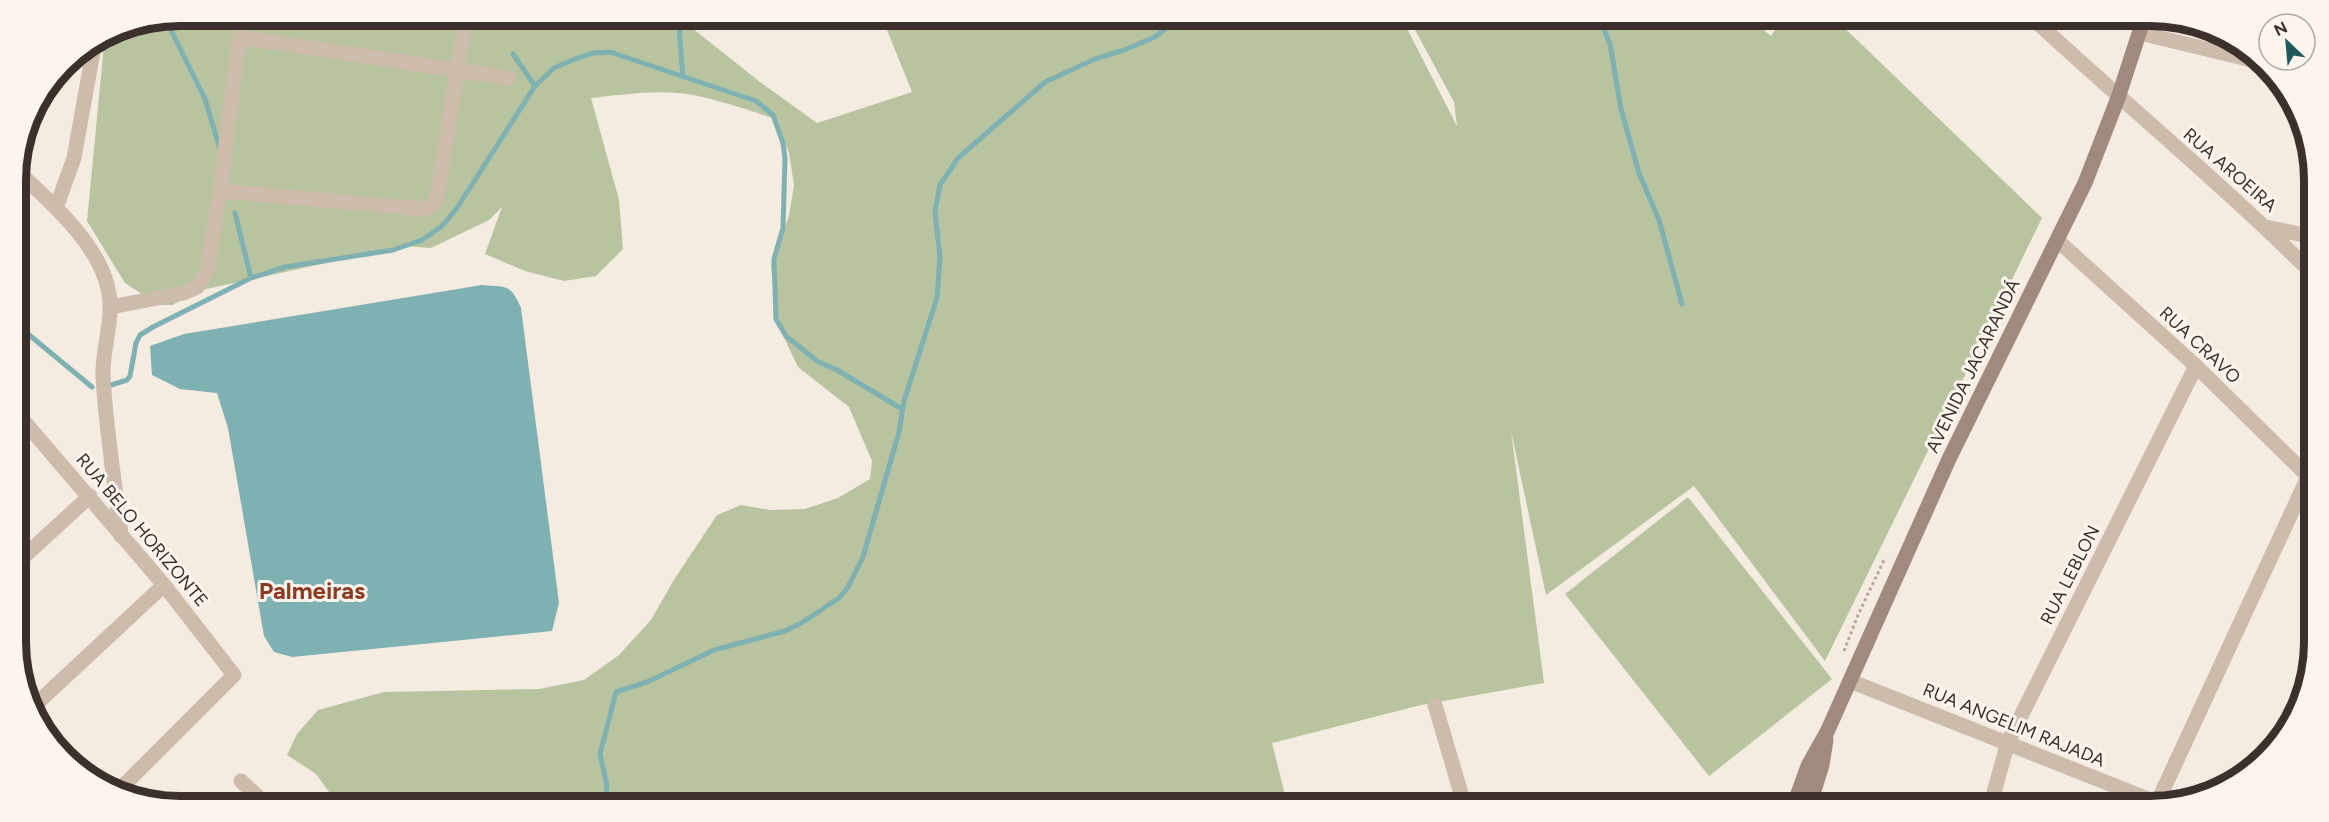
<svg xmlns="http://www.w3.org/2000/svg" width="2329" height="822" font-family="Figtree,sans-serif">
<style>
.green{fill:#b8c4a0}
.water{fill:#7fb0b2}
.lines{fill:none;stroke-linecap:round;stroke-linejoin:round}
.stream{stroke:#7fb0b2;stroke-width:5}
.path{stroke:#b9a596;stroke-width:3;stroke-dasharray:3 3;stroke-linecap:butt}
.service{stroke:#cdbbac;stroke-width:8}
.minor{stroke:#cdbbac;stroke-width:15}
.secondary{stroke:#a18a7d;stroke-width:15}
.labels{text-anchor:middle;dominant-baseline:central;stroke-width:6;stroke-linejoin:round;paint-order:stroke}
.street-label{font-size:18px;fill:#3b302b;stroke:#fbf5ee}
.district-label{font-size:24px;font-weight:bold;fill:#8c3b22;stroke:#fbf5ee}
.rim{fill:none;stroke:#3b302b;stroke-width:8}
</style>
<rect width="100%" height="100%" fill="#f4ebe1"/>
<path class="green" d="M180,15H686L692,28L760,82L817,123L912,92L881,15H1400L1457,126L1454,102L1407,15H1746L1771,36L1785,15H1831L2042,218L1825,661L1694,486L1546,595L1511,431L1544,683L1421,705L1272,743L1288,807H340L316,774L287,755L297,734L318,710L384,692L539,689L584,680L619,655L651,620L675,578L717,515L741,505L770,510L805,509L838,498L870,479L872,461L849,407L798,367L777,323L771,265L789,216L794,185L789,153L775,119C749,110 722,101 694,95C661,89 625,94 591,98L619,200L623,249L596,276L564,281L525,271L485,254L502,207L489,220L431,248L404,246L202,290L172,305H159L125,283L87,221L105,35L117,27Z
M1688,497L1832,679L1709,776L1565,594Z"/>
<path class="water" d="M482,285C507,287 511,284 521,308L559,603L552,631L292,657L274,652L264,636L228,428L217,393L180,389L152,375L150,346L184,334Z"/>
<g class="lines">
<path class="stream" d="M678,15L683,77
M1598,15L1610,44L1621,109L1639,173L1659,220L1682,304
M165,18L205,99L220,149
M513,54L535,86
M235,213L251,278
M16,321L28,334L92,387
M111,385L127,380L130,376L136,343L140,335L153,327L251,278L285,267L393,250L422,240L442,226L457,208L535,86L554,68L575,59L593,53L610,52L756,101L773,115L783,143L785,158L783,228L774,259L776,319L786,336L817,361L837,370L902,409
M604,807L607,786L600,754L616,692L647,682L714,650L785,631L803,622L839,598L848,587L863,557L899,432L904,401L937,298L940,258L935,211L940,185L958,158L1045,82L1095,59L1124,50L1155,37L1183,15"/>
<path class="path" d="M1844,651L1858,615L1885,558
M1773,807L1778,799"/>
<path class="service" d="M1675,803L1681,807"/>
<path class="minor" d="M2029,15C2123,102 2222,184 2313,274
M2140,33L2260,62
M239,37L508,78
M15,169C52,204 112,253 110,309C110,331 102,354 103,377C106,430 115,483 121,536
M220,191L423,209L432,206L437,197L466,15
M56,208L74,158L95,41
M2266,227L2313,237
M2057,240L2196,366L2314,482
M111,307L183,293L197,287L207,271L220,191L242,15
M17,413L164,585L234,675L117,792
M18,562L90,496
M1850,681L2163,805
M1435,705L1465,807
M34,706L164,585
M241,781L269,807
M2157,803L2308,477L2313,476
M1990,807L2008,742L2196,366"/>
<path class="secondary" d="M1793,807L1808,766L1827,732L1949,459L2085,183L2118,98L2145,15
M1809,807L1822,765L1826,740"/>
</g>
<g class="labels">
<g class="street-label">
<text transform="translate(2230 170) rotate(41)">RUA AROEIRA</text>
<text transform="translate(2200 345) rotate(43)">RUA CRAVO</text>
<text transform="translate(1973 366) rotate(-64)">AVENIDA JACARANDÁ</text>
<text transform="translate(142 530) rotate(50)">RUA BELO HORIZONTE</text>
<text transform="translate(2070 575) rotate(-63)">RUA LEBLON</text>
<text transform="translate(2014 725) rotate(22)">RUA ANGELIM RAJADA</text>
</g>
<g class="district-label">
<text x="312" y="590">Palmeiras</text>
</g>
</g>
<path d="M0 0H2329V822H0ZM180 26H2150A154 154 0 0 1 2304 180V642A154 154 0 0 1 2150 796H180A154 154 0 0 1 26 642V180A154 154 0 0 1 180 26Z" fill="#fbf5ee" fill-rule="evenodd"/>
<path class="rim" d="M180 26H2150A154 154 0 0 1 2304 180V642A154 154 0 0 1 2150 796H180A154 154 0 0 1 26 642V180A154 154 0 0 1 180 26Z"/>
<g transform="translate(2287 42) rotate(334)"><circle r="28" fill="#fbf5ee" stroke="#aea6a0" stroke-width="1.5"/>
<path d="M0-4.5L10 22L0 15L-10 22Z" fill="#1f5a5e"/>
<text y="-9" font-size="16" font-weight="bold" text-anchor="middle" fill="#3b302b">N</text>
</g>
</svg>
